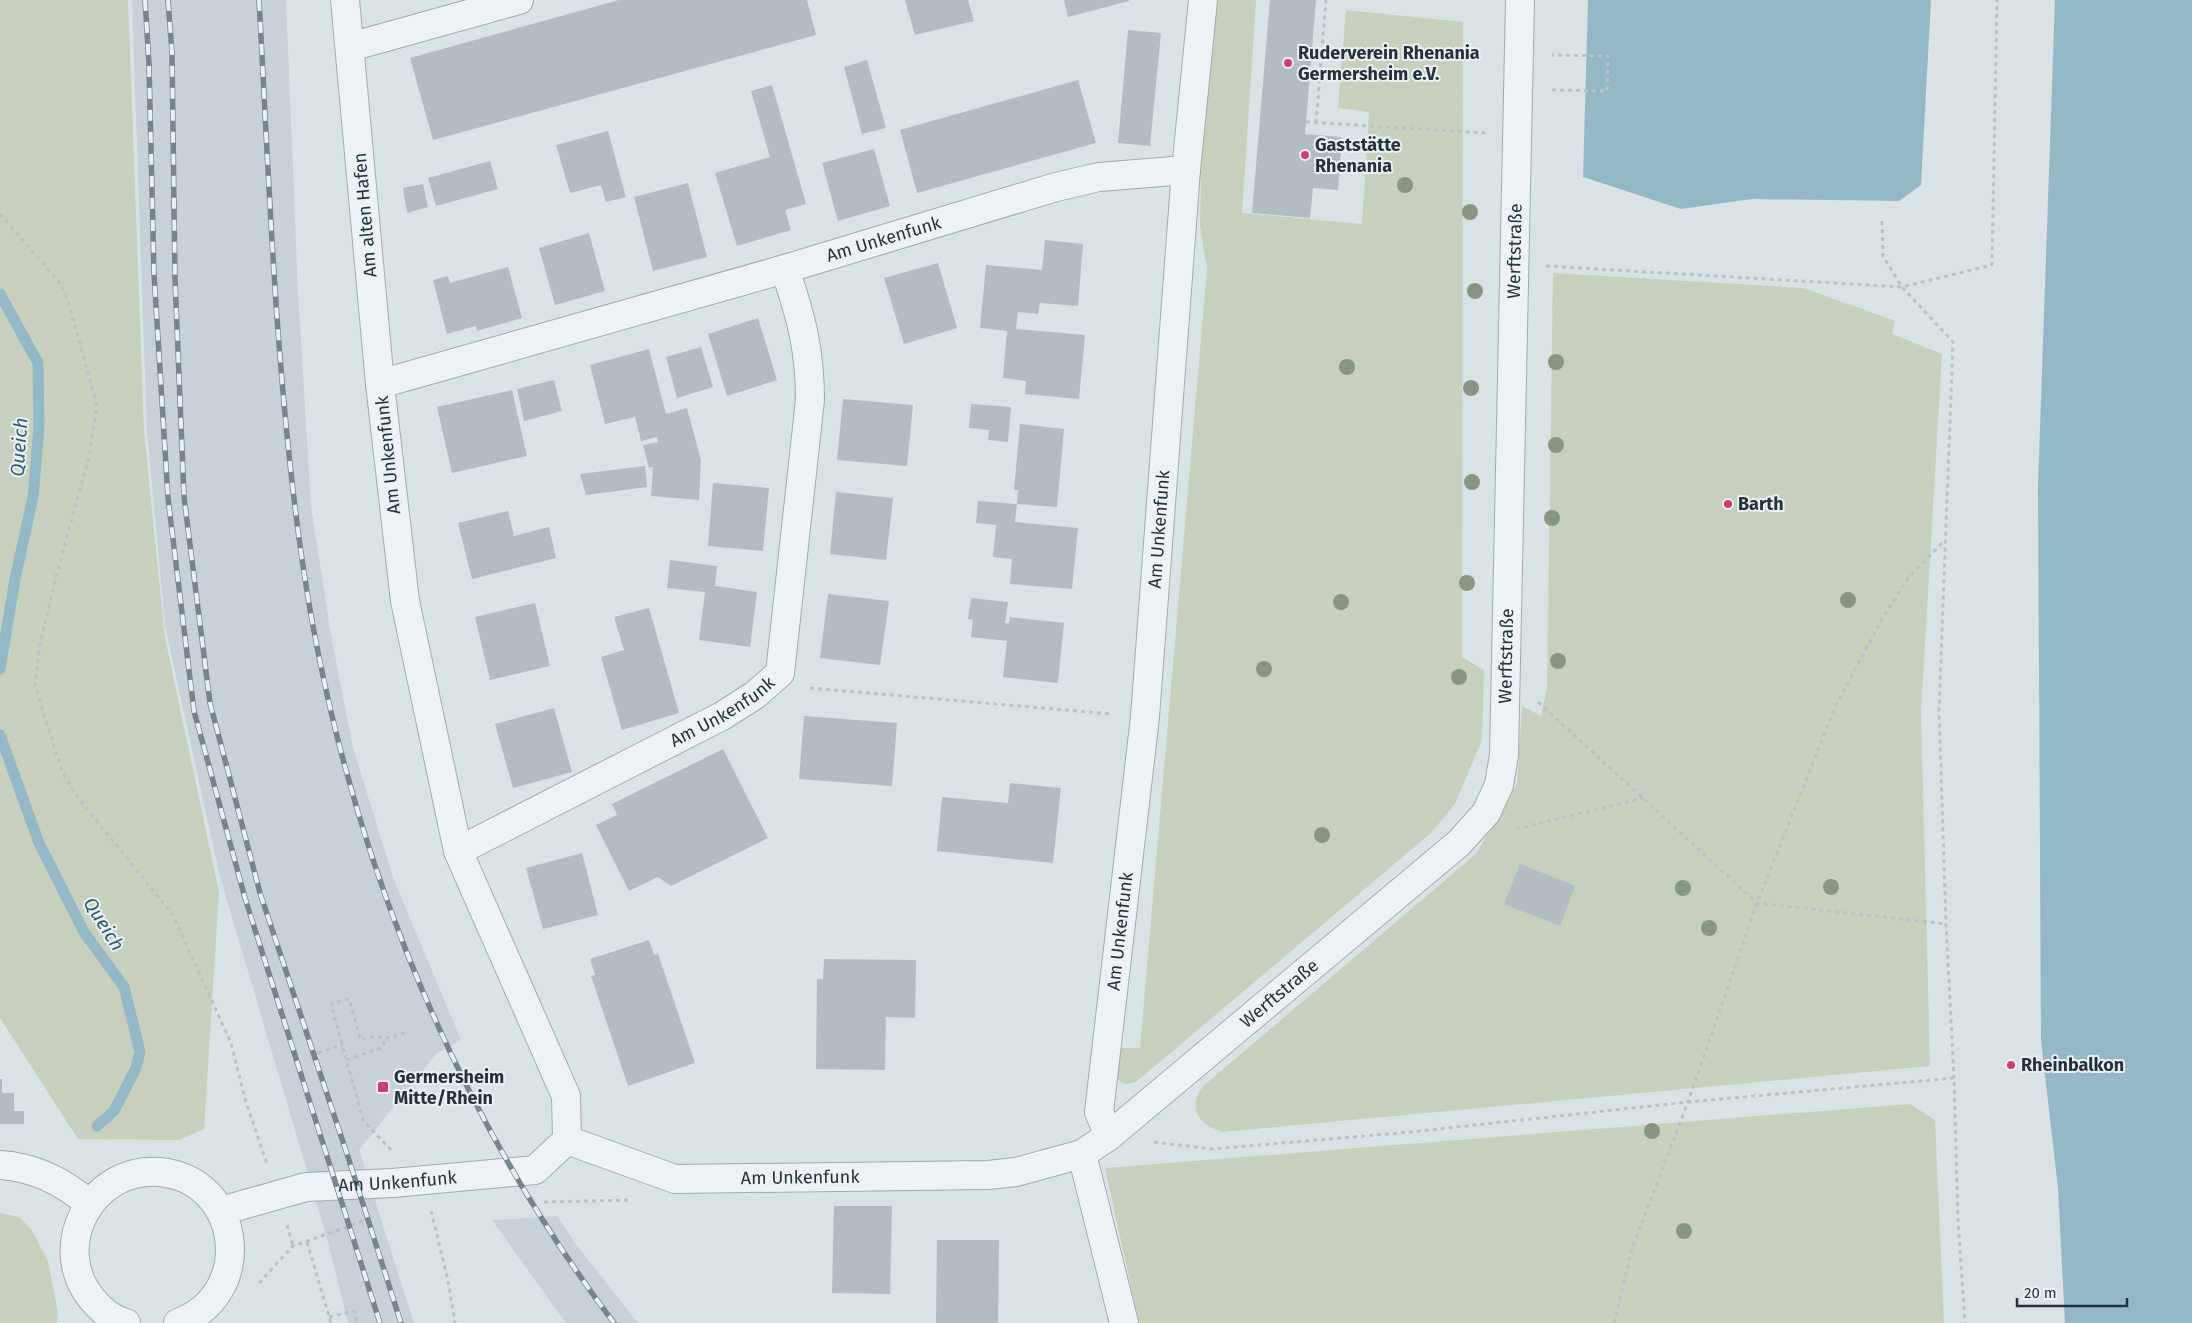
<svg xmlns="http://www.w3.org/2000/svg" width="2192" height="1323" font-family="'Fira Sans',sans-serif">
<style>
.built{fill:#c9d1d8}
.green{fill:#c6d0bc}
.water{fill:#95b8c7}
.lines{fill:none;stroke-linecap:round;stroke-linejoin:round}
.stream{stroke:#95b8c7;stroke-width:11}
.building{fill:#b3bcc3}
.minor-casing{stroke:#a1aab0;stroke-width:30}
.path{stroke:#bac0c4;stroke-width:3;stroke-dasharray:4 4;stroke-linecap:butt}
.minor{stroke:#eef2f4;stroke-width:28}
.rail-casing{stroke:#758590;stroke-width:5.5}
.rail{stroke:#eaf0f4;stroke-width:4;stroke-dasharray:11;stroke-linecap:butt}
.tree{fill:#879683}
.poi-dot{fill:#cf3d72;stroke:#eaf0f4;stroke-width:2}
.labels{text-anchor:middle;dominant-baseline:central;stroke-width:4;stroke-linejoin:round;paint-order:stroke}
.poi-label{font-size:18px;font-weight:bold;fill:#25323c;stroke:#eaf0f4;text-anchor:start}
.street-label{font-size:18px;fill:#25323c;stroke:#eaf0f4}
.water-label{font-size:19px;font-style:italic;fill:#2f5a70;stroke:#eaf0f4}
</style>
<rect width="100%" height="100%" fill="#dbe2e6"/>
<path class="built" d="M132,0H286L298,293L311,506L331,635L353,748L394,880L461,1040L436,1054L359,1150L414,1323H348L326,1235L220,877L165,626L147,431Z
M557,1216L575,1243L638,1323H566L492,1220Z"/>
<path class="green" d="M0,0H128L144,431L165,638L219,892L204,1129L179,1140L78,1139L0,1018Z
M1217,0H1256L1242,213L1362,224L1369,112L1338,108L1346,10L1463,22L1462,657L1484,670L1482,740L1455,804L1431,833L1136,1082L1125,1084L1116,1079L1121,1048H1140L1207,269L1200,226L1202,129Z
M1553,273L1804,288L1895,321L1892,334L1942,354L1921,712L1930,1066L1223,1132C1209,1128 1193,1119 1196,1102C1196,1097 1200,1091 1202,1087L1476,854L1517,784L1522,706L1541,716L1547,688Z
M1910,1104L1935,1120L1944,1323H1139L1105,1168Z
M0,1213L19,1217L31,1229L48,1261L58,1313L57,1323H0Z"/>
<path class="water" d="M1588,0H1931L1921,185L1899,201L1752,199L1681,209L1583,177Z
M2055,0H2192V1323H2065L2058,1188L2041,1041L2038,485Z"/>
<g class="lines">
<path class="stream" d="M0,294L38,363L39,426L33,497L15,579L0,669
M0,735L39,843L84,932L124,987L140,1052L136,1068L114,1111L97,1126"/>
</g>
<path class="building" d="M619,0H807L816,35L433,140L410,58Z
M905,0H968L974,21L915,35Z
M1064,0H1129V1L1068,17Z
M1270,0H1316L1305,134L1342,137L1338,190L1313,188L1310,218L1252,213Z
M1128,30L1161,33L1150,146L1118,143Z
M867,60L886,128L862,134L844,67Z
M1078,80L1096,143L917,193L900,130Z
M772,85L806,204L785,210L791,230L737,246L715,173L770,157L751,91Z
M608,131L626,197L606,202L601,185L570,193L556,145Z
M874,149L890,206L838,221L822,163Z
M490,161L498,189L436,206L428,178Z
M688,183L707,257L653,271L634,197Z
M423,184L428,207L407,213L403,188Z
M589,233L605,291L555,305L539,248Z
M1045,240L1083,244L1078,306L1040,303L1038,314L1018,312L1016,329L1085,335L1079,399L1025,394L1026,381L1003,378L1007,331L980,328L986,265L1042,270Z
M938,263L957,328L904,344L884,278Z
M508,267L522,318L477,331L476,326L447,334L433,280L448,276L450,283Z
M758,318L777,380L727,396L708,334Z
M701,347L713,387L677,398L666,357Z
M649,349L666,414L687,408L701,460L699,500L651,496L653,467L649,468L643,445L658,442L657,437L641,441L635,417L605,424L590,365Z
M554,380L562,411L524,421L517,389Z
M512,390L527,456L452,473L437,407Z
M843,399L913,405L907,466L837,460Z
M971,404L1011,407L1008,442L988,440L989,430L969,428Z
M1020,424L1064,429L1057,507L1017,504L1018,490H1014Z
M645,466L647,487L586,495L580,474Z
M713,483L769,488L763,551L708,546Z
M836,492L893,498L886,560L830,554Z
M978,501L1017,504L1015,522L1078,528L1072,589L1010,584L1012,559L993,557L996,525L976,523Z
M508,511L514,536L549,527L556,558L472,579L458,523Z
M670,560L717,566L715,586L757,592L750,647L699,640L705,592L667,588Z
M828,594L889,601L880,665L820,658Z
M971,598L1008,602L1005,623L1009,624L1010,617L1064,623L1058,683L1003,677L1007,641L971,637L973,620L968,619Z
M535,603L550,666L490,680L475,617Z
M649,608L679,713L622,730L601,657L624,650L614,617Z
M554,708L572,772L513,788L495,724Z
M804,716L897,723L892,786L799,779Z
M723,749L768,838L671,886L658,877L629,891L596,825L617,815L612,804Z
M1010,783L1061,788L1053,863L937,851L942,797L1008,803Z
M582,853L598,915L543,929L526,868Z
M1520,864L1575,886L1560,926L1504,904Z
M649,940L654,955L658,954L695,1063L628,1086L591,976L595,975L590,959Z
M824,959L916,960L915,1018L886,1017L885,1070L816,1069L817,979H823Z
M0,1079H2V1093H14V1111H24V1124H0Z
M834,1206H892L890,1294L832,1293Z
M937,1240H999L998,1323H936Z"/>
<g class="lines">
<defs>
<g id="minor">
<path d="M350,47L519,0"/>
<path id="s1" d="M380,384L785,269L1056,187L1099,177L1186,170"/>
<path id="s2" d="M458,851L722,716L755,695L780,673L810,400C810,349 801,317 785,269"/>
<path id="s3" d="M1109,1136L1099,1112L1145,717L1186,170L1203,0"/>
<path id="s4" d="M567,1140L675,1179L988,1175L1016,1172L1082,1154L1109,1136L1459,843L1486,813L1499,785L1504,755L1520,0"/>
<path d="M1082,1154L1124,1323"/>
<path d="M0,1165C33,1167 64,1182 89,1204"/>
<path id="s5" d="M221,1211L306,1187L393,1183L535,1170L567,1140L566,1096L458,851L405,601L380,384L345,0"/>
<path d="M126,1323C113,1320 101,1310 92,1299C49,1247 91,1167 159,1172C242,1179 257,1294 178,1323"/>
</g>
</defs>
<use href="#minor" class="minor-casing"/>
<path class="path" d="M1552,90L1607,91L1608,56L1552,55
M1306,122L1485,133
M1316,123L1326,0
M0,214L60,283L69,304L97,406L89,457L57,573L40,644L35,686L63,774L79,799L173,915L231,1043L245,1099L267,1164
M1882,221L1883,256L1902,287L1953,342L1939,711L1946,924L1954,1078
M1546,266L1902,287L1992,265L1997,0
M810,688L1112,714
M1538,702L1757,903L1946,924
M1516,829L1643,798
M318,1053L343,1044
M347,1060L381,1048L387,1038
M1154,1142L1212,1149L1411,1132L1688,1102L1954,1078L1958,1221L1965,1323
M391,1150L363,1120L331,1004L349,999L361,1040L374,1036L387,1038L408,1032
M544,1202L630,1200
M431,1211L448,1280L455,1323
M287,1225L293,1246
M307,1242L331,1323
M259,1283L293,1246L372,1218
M329,1317L354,1311L357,1323
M1614,1323L1632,1248L1688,1102L1757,903L1836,705L1882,619L1908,578L1944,541"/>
<use href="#minor" class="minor"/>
<defs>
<path id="rail" d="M145,0L149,64L154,274L168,498L194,711L245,898L380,1323
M168,0L172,53L175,279L184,497L210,703L260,893L349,1160L401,1323
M259,0C269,179 275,360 299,538C337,821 442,1095 614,1323"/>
</defs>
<use href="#rail" class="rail-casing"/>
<use href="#rail" class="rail"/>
</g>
<g class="tree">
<circle cx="1405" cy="185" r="8"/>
<circle cx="1470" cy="212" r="8"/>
<circle cx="1475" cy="291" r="8"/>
<circle cx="1556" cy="362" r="8"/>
<circle cx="1347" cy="367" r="8"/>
<circle cx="1471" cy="388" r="8"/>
<circle cx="1556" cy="445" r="8"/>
<circle cx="1472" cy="482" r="8"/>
<circle cx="1552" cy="518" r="8"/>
<circle cx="1467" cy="583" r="8"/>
<circle cx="1848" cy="600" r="8"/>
<circle cx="1341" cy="602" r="8"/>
<circle cx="1558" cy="661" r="8"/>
<circle cx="1264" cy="669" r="8"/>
<circle cx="1459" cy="677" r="8"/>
<circle cx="1322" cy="835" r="8"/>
<circle cx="1831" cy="887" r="8"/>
<circle cx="1683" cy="888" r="8"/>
<circle cx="1709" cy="928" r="8"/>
<circle cx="1652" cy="1131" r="8"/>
<circle cx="1684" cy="1231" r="8"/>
</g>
<g class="poi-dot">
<circle cx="1288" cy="63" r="5"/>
<circle cx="1305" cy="155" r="5"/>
<circle cx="1728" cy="504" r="5"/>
<circle cx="2011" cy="1065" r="5"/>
<rect x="377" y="1081" width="12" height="12" rx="2.5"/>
</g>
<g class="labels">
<g class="poi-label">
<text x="1298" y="53">Ruderverein Rhenania<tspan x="1298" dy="21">Germersheim e.V.</tspan></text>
<text x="1315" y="145">Gaststätte<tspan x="1315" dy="21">Rhenania</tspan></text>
<text x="1738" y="504">Barth</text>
<text x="2021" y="1065">Rheinbalkon</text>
<text x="394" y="1077">Germersheim<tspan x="394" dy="21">Mitte/Rhein</tspan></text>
</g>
<g class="street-label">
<text transform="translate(365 215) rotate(-95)">Am alten Hafen</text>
<text stroke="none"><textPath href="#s1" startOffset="524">Am Unkenfunk</textPath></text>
<text stroke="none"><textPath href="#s4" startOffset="1619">Werftstraße</textPath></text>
<text transform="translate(388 455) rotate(-96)">Am Unkenfunk</text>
<text stroke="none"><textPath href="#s3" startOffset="612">Am Unkenfunk</textPath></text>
<text stroke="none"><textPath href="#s4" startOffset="1214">Werftstraße</textPath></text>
<text stroke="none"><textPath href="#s2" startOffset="299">Am Unkenfunk</textPath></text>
<text stroke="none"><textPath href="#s3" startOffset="208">Am Unkenfunk</textPath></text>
<text stroke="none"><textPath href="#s4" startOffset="779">Werftstraße</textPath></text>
<text stroke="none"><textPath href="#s4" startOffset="240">Am Unkenfunk</textPath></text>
<text stroke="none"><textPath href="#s5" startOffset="180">Am Unkenfunk</textPath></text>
</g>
<g class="water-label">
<text transform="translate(19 447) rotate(-86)">Queich</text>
<text transform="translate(104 924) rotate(58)">Queich</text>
</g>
</g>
<path d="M2017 1298v8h110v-8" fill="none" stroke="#25323c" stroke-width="2.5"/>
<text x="2024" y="1298" font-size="15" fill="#25323c" stroke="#eaf0f4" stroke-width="4" paint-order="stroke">20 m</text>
</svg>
